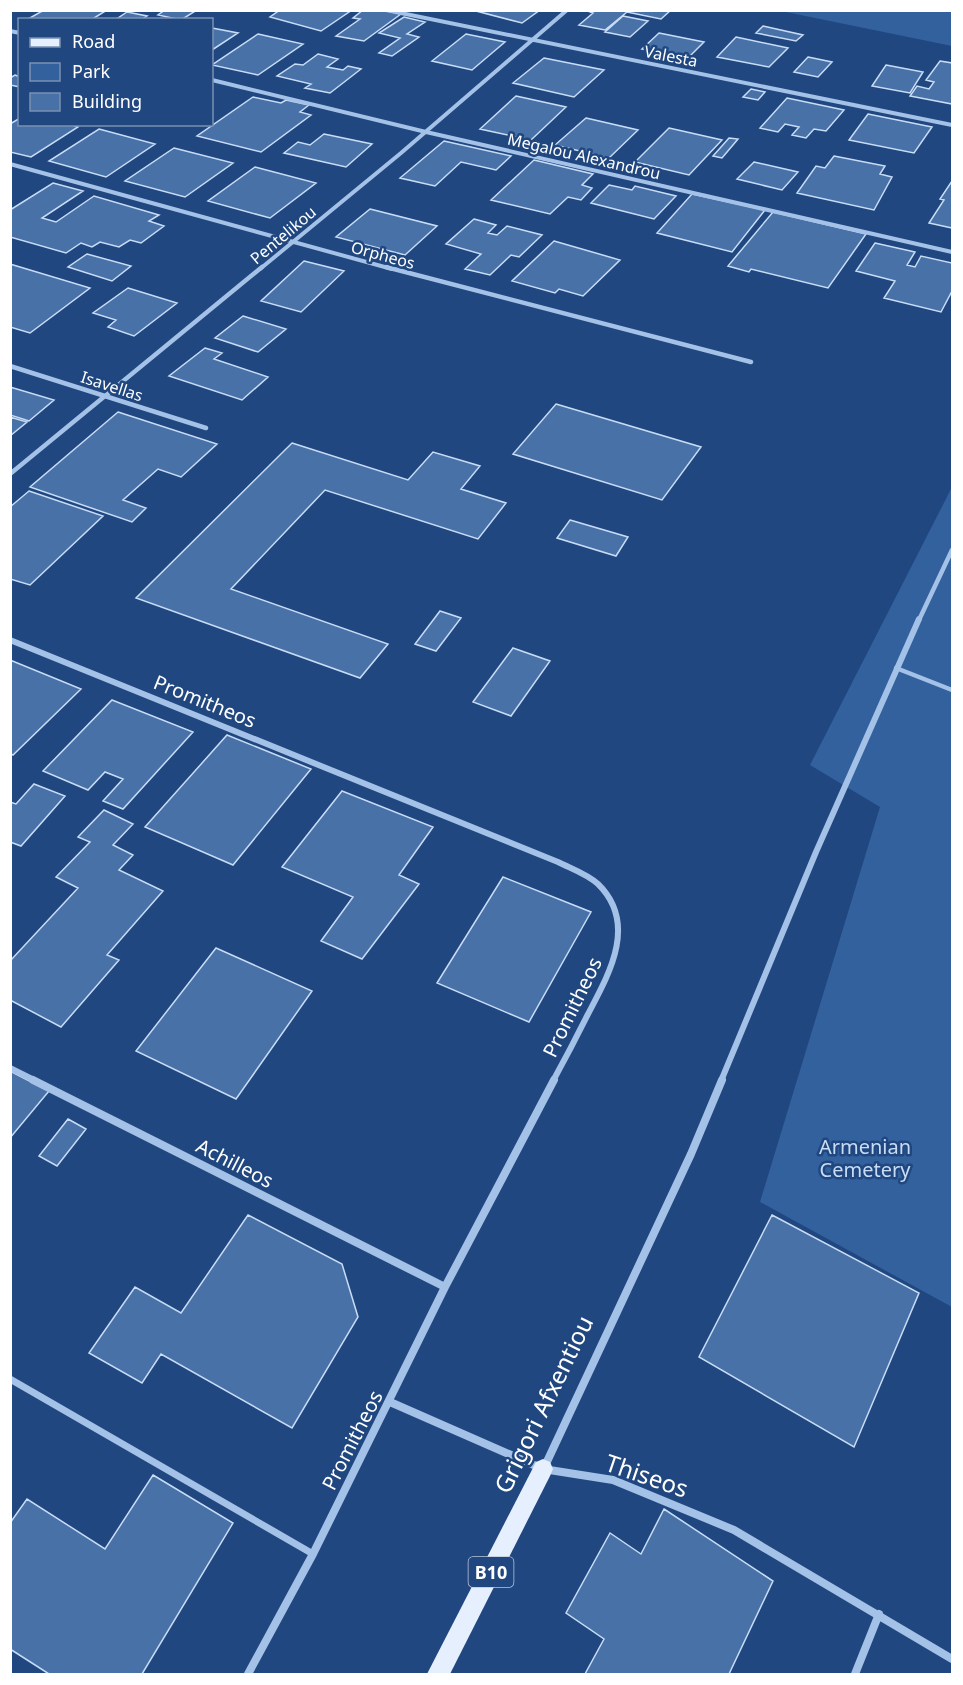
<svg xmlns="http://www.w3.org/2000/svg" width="963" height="1685" font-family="'Noto Sans',sans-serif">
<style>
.green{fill:#33619d}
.building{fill:#4871a8;stroke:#c8dcf6;stroke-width:1.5}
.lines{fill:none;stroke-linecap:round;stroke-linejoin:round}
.service{stroke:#a4c1e7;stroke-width:4.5}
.pedestrian{stroke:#a4c1e7;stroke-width:7}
.minor-far3{stroke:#a4c1e7;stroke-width:4}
.minor-far2{stroke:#a4c1e7;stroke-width:4.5}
.minor-far1{stroke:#a4c1e7;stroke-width:6}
.minor{stroke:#a4c1e7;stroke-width:8}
.primary{fill:#e6effd;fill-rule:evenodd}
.labels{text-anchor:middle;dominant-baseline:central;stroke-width:5;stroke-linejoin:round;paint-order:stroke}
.far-street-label{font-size:16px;fill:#fff;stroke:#20477f}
.shield{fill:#20477f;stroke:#bcc8d9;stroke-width:1.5}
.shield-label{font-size:18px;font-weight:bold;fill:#fff}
.street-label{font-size:20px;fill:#fff;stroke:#20477f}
.park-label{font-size:20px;fill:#c8dcf6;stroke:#20477f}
.near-street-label{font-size:24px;fill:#fff;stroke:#20477f}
</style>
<rect width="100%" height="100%" fill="#20477f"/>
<path class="green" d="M781,11H952V46Z
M952,487V1307L760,1202L880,807L810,765Z"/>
<path class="building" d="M44,10H107L91,20L28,19Z
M165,10H197L181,20L158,15Z
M280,10H352L321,31L270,17Z
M363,10H382L401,14L364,41L336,36L360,19L353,18Z
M472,10H540L522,23Z
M585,10H671L661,19L627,12L605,30L579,25L593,13Z
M127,12L147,16L141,20H115Z
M623,16L648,21L630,37L605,32Z
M404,17L425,22L407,34L419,37L392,56L379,53L400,38L379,33Z
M763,26L803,35L796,41L756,33Z
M212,28L238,33L212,50Z
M659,33L704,42L688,58L642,49Z
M258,34L303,44L258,75L212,65Z
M466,34L505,42L472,70L432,61Z
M736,37L788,48L769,67L717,57Z
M318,54L338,59L327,67L343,70L348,66L361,69L330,93L305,88L311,84L277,76L295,64L303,65Z
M808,57L832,62L818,77L794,72Z
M544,58L604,70L574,97L513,83Z
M940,61L952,63V104L910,96L917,86L929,89L934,82L926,80Z
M886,65L923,72L910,93L872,86Z
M15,75L20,77V87L10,85V78Z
M751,89L765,92L758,100L743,97Z
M516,96L566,107L531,140L480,129Z
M253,97L281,103L286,100L309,105L300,112L311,115L261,152L197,136Z
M787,98L844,110L826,131L814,129L806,138L792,135L799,127L785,124L778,132L760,128Z
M868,114L932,127L914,153L849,140Z
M20,118V124H69L78,127L31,157L10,152V124Z
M586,118L638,130L609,158L555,145Z
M669,128L722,140L689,175L635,162Z
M99,129L155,144L106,177L49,161Z
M324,134L372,144L346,167L284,153L298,142L310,145Z
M729,138L738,139L722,158L713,156Z
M444,141L511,156L496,170L461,162L435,186L400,178Z
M174,148L233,163L185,197L125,181Z
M834,156L885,166L880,174L892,177L874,210L797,193L816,166L825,168Z
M534,160L593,174L582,185L592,188L581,200L568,197L550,214L491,200Z
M754,162L798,172L782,190L737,179Z
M255,167L316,183L270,218L208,201Z
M952,181V228L929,223L944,200L940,199Z
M53,183L83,191L42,218L56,222L94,196L159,215L149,221L164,226L141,243L130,240L119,247L100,242L92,247L81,243L66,253L10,237V210Z
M609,185L632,190L635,186L676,196L654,219L591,203Z
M692,194L765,210L732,252L657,233Z
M370,209L437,226L405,255L336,237Z
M773,212L866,234L828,288L751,269L749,272L728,266Z
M474,219L496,225L488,233L497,235L507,226L542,235L519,257L511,255L490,275L465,269L481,254L446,244Z
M554,241L620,260L583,296L559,289L555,293L512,281Z
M875,243L915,252L907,265L915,267L921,256L952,263V291L941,312L884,298L895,281L856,271Z
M87,254L131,266L112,281L68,267Z
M304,261L344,271L301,312L261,301Z
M10,264L90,288L30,333L10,327Z
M128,288L177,303L134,336L108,327L116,320L93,313Z
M243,316L286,329L258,352L215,338Z
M205,348L222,353L214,359L268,377L242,400L169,376Z
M10,387L54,400L29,421L10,415Z
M556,404L701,447L662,500L513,454Z
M118,412L217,444L181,477L158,469L123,500L146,508L132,522L30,487Z
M10,417L27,422L10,436Z
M292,443L408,480L433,452L480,466L461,489L506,503L478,539L325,490L231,589L388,644L360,678L136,598Z
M29,491L103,516L30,585L10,579V507Z
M570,520L628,537L616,556L557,538Z
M440,611L461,618L436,651L415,644Z
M513,648L550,661L511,716L473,702Z
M10,660L81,689L13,755L10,753Z
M112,700L193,732L123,809L103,801L123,779L105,772L88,790L43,771Z
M227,735L311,769L233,865L145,827Z
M34,784L65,796L21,846L10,842V802L16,804Z
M342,791L433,827L399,875L419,884L362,959L321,941L353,897L282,867Z
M104,810L133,824L113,845L133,855L119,870L163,891L107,955L119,960L61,1027L10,1000V961L78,888L56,877L90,842L78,837Z
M503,877L591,912L529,1022L437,983Z
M216,948L312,991L236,1099L136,1051Z
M10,1071L49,1091L10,1138Z
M68,1119L86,1129L57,1166L39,1156Z
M248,1215L342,1264L358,1317L292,1428L161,1354L142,1383L89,1353L135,1287L181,1313Z
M772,1215L919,1293L854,1447L699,1357Z
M153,1475L233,1523L142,1674H49L10,1649V1523L27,1499L105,1549Z
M664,1509L773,1581L729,1674H585L604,1639L566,1613L610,1533L641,1554Z"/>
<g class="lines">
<path class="service" d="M896,668L952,690"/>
<path class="pedestrian" d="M10,1379L313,1554"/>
<path class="minor-far3" d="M386,10L952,125
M10,31L20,33
M212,80L426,132L952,252
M10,164L392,269
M260,269L401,153L567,10"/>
<path class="minor-far2" d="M386,267L751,362
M10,366L206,428
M10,474L262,267
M919,620L952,550"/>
<path class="minor-far1" d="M10,640L558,862C572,869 587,874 598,884C639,924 608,976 587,1016C576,1038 565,1059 553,1081
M10,1068L36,1081
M721,1081L816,852L919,619"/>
<path class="minor" d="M33,1080L445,1287
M390,1402L543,1469L613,1480L734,1530L952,1659
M544,1468L691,1154L722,1080
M248,1674L313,1554L445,1287L554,1080
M855,1674L879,1614"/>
<path class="primary" d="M543,1459L550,1462L553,1469L550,1476L450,1674H427L536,1462Z"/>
</g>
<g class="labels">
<g class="far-street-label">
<text transform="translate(671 56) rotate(11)">Valesta</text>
<text transform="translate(584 156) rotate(13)">Megalou Alexandrou</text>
<text transform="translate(283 235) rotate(-40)">Pentelikou</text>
<text transform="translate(383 255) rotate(15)">Orpheos</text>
<text transform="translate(112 386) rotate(18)">Isavellas</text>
</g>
<rect class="shield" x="468.5" y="1557" width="45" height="30" rx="4.5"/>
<g class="shield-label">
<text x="491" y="1572">B10</text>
</g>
<g class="street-label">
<text transform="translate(205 701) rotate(22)">Promitheos</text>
<text transform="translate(572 1007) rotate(-64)">Promitheos</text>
<text transform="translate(235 1163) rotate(27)">Achilleos</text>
<text transform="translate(352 1440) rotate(-63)">Promitheos</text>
</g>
<g class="park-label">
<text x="865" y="1146">Armenian<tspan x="865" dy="23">Cemetery</tspan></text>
</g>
<g class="near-street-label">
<text transform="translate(543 1404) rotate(-64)">Grigori Afxentiou</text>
<text transform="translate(647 1475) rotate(19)">Thiseos</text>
</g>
</g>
<rect width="963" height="1685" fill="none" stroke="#ffffff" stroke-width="24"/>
<rect x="18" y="18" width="195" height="108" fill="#20477f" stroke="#7991b2" stroke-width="1.5"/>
<rect x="30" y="38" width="30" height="9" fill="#e6effd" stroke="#7991b2" stroke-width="1.5"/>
<text x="72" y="48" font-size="18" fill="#ffffff">Road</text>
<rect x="30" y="63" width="30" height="18" fill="#33619d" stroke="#7991b2" stroke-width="1.5"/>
<text x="72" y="78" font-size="18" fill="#ffffff">Park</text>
<rect x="30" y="93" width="30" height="18" fill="#4871a8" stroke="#7991b2" stroke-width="1.5"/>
<text x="72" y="108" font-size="18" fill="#ffffff">Building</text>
</svg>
